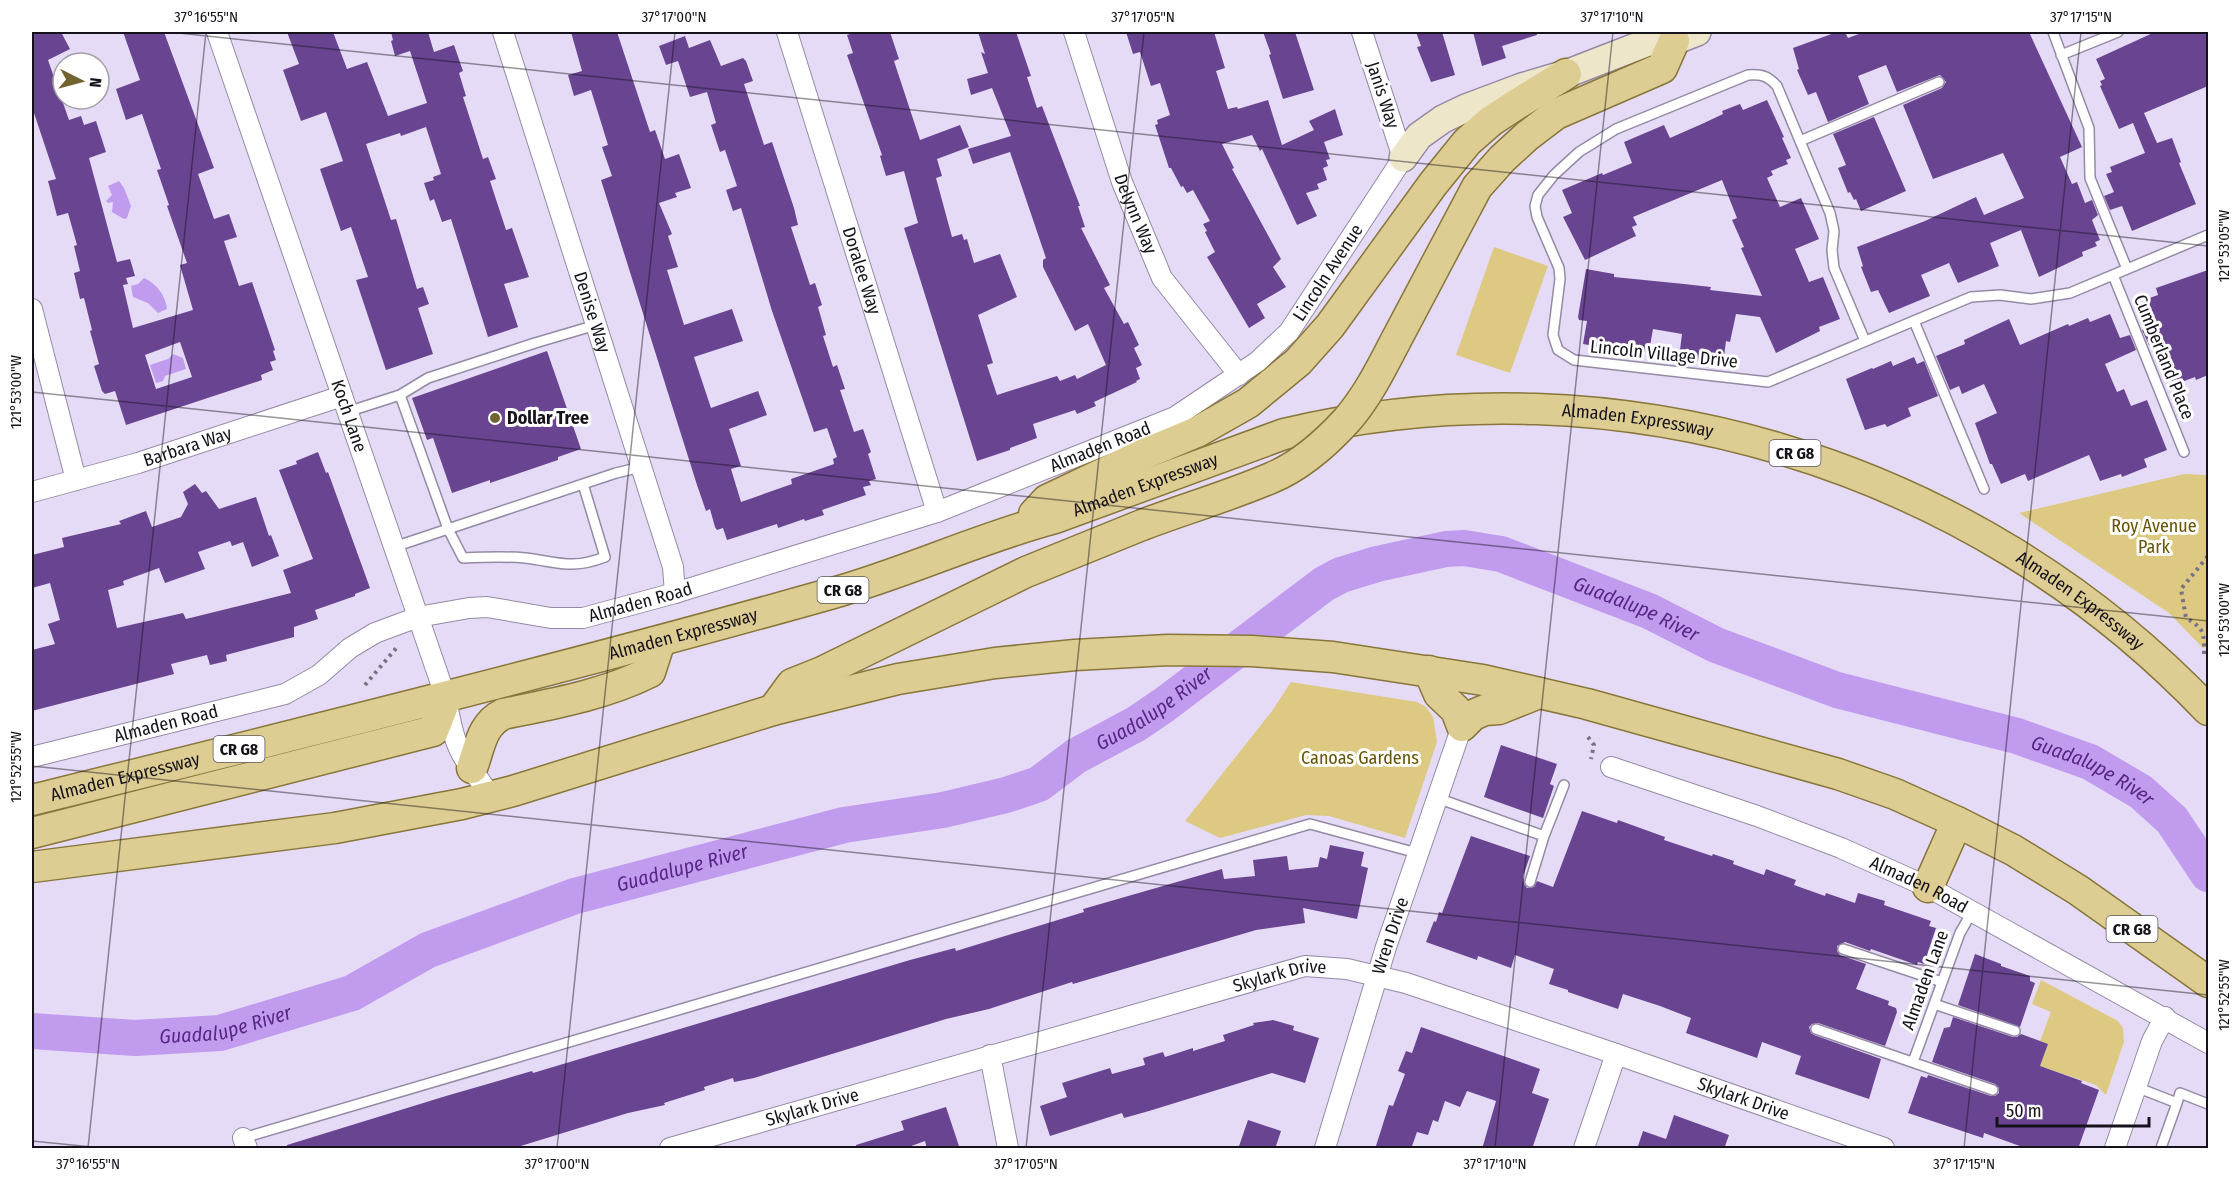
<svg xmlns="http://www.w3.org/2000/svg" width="2240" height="1180" font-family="'Fira Sans Condensed',sans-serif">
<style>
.green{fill:#ddc981}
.water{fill:#c09bee}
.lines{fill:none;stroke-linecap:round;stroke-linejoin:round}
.river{stroke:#c09bee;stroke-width:36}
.building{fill:#694591;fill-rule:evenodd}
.service-casing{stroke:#958aa4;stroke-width:12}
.minor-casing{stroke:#958aa4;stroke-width:22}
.secondary-casing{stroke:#958aa4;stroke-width:30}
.primary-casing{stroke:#88763a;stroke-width:33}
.path{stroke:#797284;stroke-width:4;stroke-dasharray:3 4.5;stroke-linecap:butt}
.service{stroke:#fff;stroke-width:9}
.minor{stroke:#fff;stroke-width:20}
.secondary{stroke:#eee6c9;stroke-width:27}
.primary{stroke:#ddcd92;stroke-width:30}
.primary-bridge-casing{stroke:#88763a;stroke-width:33;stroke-linecap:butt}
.primary-bridge{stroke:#ddcd92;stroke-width:30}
.ticks{fill:none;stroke:#16121b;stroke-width:1.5;stroke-opacity:0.45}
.poi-dot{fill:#716431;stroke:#fff;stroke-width:2}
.labels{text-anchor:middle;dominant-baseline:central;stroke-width:6;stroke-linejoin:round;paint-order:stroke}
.shield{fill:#fff;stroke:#5c595f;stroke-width:1.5}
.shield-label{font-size:16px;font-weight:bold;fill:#16121b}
.street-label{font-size:18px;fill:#16121b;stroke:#fff}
.poi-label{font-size:18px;font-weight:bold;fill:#16121b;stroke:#fff;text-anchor:start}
.park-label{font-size:18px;fill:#665403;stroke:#fff}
.water-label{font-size:20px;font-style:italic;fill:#582686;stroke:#fff}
.neatline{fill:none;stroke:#16121b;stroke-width:2}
.ticks-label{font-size:15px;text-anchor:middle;fill:#16121b}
</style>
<rect width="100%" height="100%" fill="#e6dbf7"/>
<path class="green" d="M1494,247L1548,266L1510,373L1456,355Z
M2184,474L2208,475V646L2203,648L2169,613L2019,513Z
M1291,682L1417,702L1426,707L1433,717L1437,742L1405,838L1329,816L1306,815L1220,838L1185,821L1272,711Z
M2041,980L2118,1021L2123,1028L2124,1042L2106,1095L2096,1085L2040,1066L2048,1044L2040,1041L2051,1012L2032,1004Z"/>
<path class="water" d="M119,181L124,188L131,206L127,218L124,219L112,212L113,202L108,203L106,201L112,195L108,186Z
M144,278C156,283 166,296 167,309L158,313L148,303L133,297L131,286L138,284Z
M173,354L183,358L186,369L165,376L163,381L156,383L150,365L168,359Z"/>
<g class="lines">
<path class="river" id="s1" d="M32,1031L135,1038L220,1033L352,993L428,950L575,896L844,825L943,810L1006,795L1039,784L1076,756L1136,724L1164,705L1324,584L1341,575L1377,564L1446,549L1464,548L1501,554L1649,611L1716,645L1837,690L2017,736L2090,762L2141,792L2172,820L2208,874"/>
</g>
<path class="building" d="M32,32H61L70,49L48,60L69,120L81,116L84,125L96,121L106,152L89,158L117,262L130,259L135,276L126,278L128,284L123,285L133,328L193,310L180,265L187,263L167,206L169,205L157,170L161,169L142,114L126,120L116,89L140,80L123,32H164L214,168L198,174L214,219L229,214L237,237L224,241L239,286L252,282L275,350L273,351L276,360L270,362L273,370L261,375L262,380L126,425L115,391L105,394L102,391L94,366L99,364L90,331L92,330L84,298L80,299L74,273L80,271L74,246L77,245L68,213L57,216L48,181L56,179L32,107ZM180,342L192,377L156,389L145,355Z
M287,32H333L347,69L367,62L388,116L427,103L410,51L395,56L391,41L393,40L391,32H428L434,52L454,45L463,71L459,73L466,96L463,97L483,159L488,157L496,179L490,181L506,230L512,228L529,277L504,284L518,327L488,337L451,219L442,222L434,199L430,201L424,183L434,180L433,177L441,174L426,127L401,136L400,133L366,144L391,220L396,219L417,289L423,287L429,304L418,308L433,354L386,370L356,280L368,277L351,227L341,231L320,169L343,161L326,112L301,121L283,70L299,64Z
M571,32H617L650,132L655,130L665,159L679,154L691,188L675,193L677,197L659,203L672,234L668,236L678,267L667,270L684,325L732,309L743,341L694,357L711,408L758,391L767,415L729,429L741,466L731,469L741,502L792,484L791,479L834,464L833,459L837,457L827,428L814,432L772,311L741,208L733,211L726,190L737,186L725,150L720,152L711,125L716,123L707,92L690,97L678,61L666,65L659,46L685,36L689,48L710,40L721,66L743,58L746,61L753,81L744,84L764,145L772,142L794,208L798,225L791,227L810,285L815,283L822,305L818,307L826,335L823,336L833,367L837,365L845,389L840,390L854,432L863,429L871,452L868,454L876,479L869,481L871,485L863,487L866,495L822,510L824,515L805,521L804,519L778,528L777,524L727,540L723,528L717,530L715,527L710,509L706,511L697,485L601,180L612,176L602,147L608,145L591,90L574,96L568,75L582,71Z
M856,32H890L899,59L894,61L920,140L960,125L969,147L937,159L942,176L936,178L952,237L962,234L964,240L967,239L974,263L1000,254L1017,297L978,315L993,363L987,365L997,395L1057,376L1060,381L1075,375L1077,379L1106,365L1088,324L1075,331L1043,267V260L1046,258L1010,152L973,164L968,149L1011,136L992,88L971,95L967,79L988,73L981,52L985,54L978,32H1016L1031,76L1027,77L1037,108L1042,106L1080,206H1078L1085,227L1081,228L1110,285L1104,288L1124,324L1128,322L1139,345L1134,348L1142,365L1136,368L1140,379L1136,381L1137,382L1094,402L1096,406L1077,414L1075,410L1033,424L1037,438L1010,448V450L977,461L904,228L918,223L904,171L886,176L880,156L882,155L847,55L853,53L847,35Z
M1126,32H1214L1225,68L1216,71L1228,109L1237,107L1238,109L1268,100L1282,145L1314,130L1309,121L1335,109L1343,135L1324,142L1330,159L1326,160L1328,166L1323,168L1327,180L1317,184L1319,189L1306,193L1317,216L1297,225L1262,149L1260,151L1252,135L1222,144L1234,168L1232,169L1281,259L1273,267L1286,287L1257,304L1265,318L1249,328L1207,257L1215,252L1205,232L1207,231L1203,224L1210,221L1193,190L1187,193L1183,186L1181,187L1171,168H1169L1155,125L1158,124L1157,120L1170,115L1160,83L1151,86L1140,52L1133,54Z
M1263,32H1295L1314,90L1283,99L1269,55L1271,54Z
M1416,32H1442L1455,75L1431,82L1417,47L1421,46Z
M1473,32H1536L1537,35L1502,46L1506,58L1482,66Z
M1837,32H1845L1848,38L1864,32H2029L2082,147L2060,157L2072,184L2077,182L2085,203L2092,200L2098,215L2092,220L2100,240L2095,242L2097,246L2082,252L2083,256L2039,277L2021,230L1990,243L1999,266L1958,283L1949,263L1921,275L1930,296L1889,313L1878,290L1871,292L1861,267L1863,266L1857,247L1925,221L1976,197L1984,215L2024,198L2003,153L1933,179L1903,105L1942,88L1946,82L1940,75L1897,92L1886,65L1858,76L1869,104L1828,122L1816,92L1808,95L1797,70L1799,69L1793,48Z
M2155,32H2205L2208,40V86L2144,113L2157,143L2172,138L2181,162L2179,163L2196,204L2132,231L2122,206L2110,210L2104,196L2114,192L2106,174L2112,172L2110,167L2145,153L2133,123L2119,129L2100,86L2102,85L2100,81L2105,79L2096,59Z
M1767,100L1784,137L1782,138L1791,158L1786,160L1788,164L1771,171L1773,175L1767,178L1780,207L1801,198L1819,239L1795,249L1809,282L1823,277L1840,319L1819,327L1820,331L1776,353L1760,317L1736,314L1730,342L1726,341L1723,364L1679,358L1682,334L1653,329L1650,346H1646L1645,352L1623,349L1622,351L1583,344L1587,321L1579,320L1578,317L1586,269L1614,274V277L1684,284L1711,287L1710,290L1762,296L1741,248L1744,247L1732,220L1737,218L1722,180L1633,217L1637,225L1632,227L1636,236L1585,260L1563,217L1572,213L1562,190L1602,173L1603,175L1632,163L1624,142L1664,125L1670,138L1704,123L1723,114L1722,111L1740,104L1743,110Z
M1874,117L1906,191L1861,211L1856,199L1854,200L1850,192L1848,193L1838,168L1846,165L1833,134Z
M2208,270V375L2196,380L2195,377L2179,383L2177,379L2172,381L2156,343L2149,345L2142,330L2150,327L2142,307L2146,305L2144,300L2158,295L2156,288Z
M2110,314L2120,338L2130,335L2136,350L2105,364L2117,392L2124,389L2131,406L2147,400L2167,450L2144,459L2147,467L2122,477L2121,474L2100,481L2089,455L2028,481L2025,474L2001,484L1992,464H1990L1975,423L1997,413L1984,384L1962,394L1959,386L1950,390L1936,356L1965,344L1964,340L2009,319L2020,345L2068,324L2069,326L2088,318L2090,322Z
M547,351L581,449L558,457V460L490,483V480L452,493L433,438L427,440L412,398Z
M1914,357L1917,364L1924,361L1938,396L1908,408L1911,416L1887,427L1885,424L1865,430L1846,379L1872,368L1873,369L1891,361L1893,366Z
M318,452L326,473L328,472L370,588L355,594V596L315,610L318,619L294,627V637L226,655L227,661L210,665L207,655L171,664L174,674L32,711V650L55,644L48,624L60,620L50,583L32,588V555L64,547L62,538L121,524L119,521L146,511L152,527L181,517L188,504L183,492L195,484L202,493L206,491L219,509L256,497L269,536L271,535L279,556L252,567L243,542L232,546L230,541L198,552L205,569L165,583L159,568L123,581L124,585L108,590L117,628L183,613L186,619L291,593L283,570L313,559L279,470L297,464L296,461Z
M1501,745L1557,764L1550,784L1554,786L1543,818L1484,797Z
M1582,811L1617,823L1618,820L1665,837L1664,840L1712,856L1713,854L1734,861L1733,864L1764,875L1766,869L1796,880L1794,885L1825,896L1826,893L1855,903L1858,893L1885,901L1884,905L1931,921L1929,926L1936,928L1924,964L1918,962L1917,965L1871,949L1870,951L1845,942L1837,946V951L1840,955L1866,964L1856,989L1889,1001L1888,1005L1896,1008L1897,1012L1885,1046L1818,1023L1812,1024L1809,1027L1811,1033L1814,1035L1881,1059L1869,1099L1795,1074L1801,1056L1762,1042L1757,1058L1686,1033L1691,1018L1660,1006L1623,994L1618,1009L1568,992V990L1549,984L1554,969L1515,955L1511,968L1478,956L1477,960L1426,942L1434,921L1436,922L1439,912L1442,913L1471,836L1530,856L1523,876L1524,884L1527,888L1534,887L1537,881L1553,887Z
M1330,845L1364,852L1361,866L1368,868L1357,919L1303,908L1305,923L1256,930L1073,984L1072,982L989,1009L946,1019L754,1078L734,1082L733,1078L704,1087L705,1090L664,1103L665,1105L628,1113L511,1149H287V1145L446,1096L532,1071L533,1073L910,960L955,948L956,951L1084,912L1083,909L1222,869L1224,879L1255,876L1253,860L1287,856L1289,870L1318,867L1320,857L1327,859Z
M1975,954L2001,964V966L2030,976V981L2035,983L2020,1027L1958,1005Z
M1953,1017L2013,1037H2017L2021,1034L2048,1044L2040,1066L2082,1081L2081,1083L2099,1090L2078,1149H2028L1984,1133L1983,1138L1908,1113L1921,1076L1927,1078L1928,1075L1991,1096H1995L1999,1093V1088L1995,1084L1932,1062L1944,1028L1950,1027Z
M1273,1020L1294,1026L1293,1030L1319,1038L1305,1083L1272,1073L1149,1111L1124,1118L1122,1113L1050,1136L1040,1106L1067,1097L1062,1083L1110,1068L1112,1074L1145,1065L1143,1058L1163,1052L1165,1057L1193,1048V1051L1225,1041L1223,1035L1254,1025L1253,1023Z
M1421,1027L1540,1069L1532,1093L1549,1099L1532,1149H1482L1496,1101L1467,1091L1460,1107L1445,1101L1438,1122L1433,1120L1428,1135L1417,1132L1411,1149H1375L1389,1105L1393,1106L1405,1074L1398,1071L1406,1051L1412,1053Z
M946,1107L960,1149H927L925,1141L903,1149H857L856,1145L904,1130L901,1121Z
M1674,1115L1729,1135L1724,1149H1637L1643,1131L1666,1139Z
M1248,1120L1281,1131L1275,1149H1238Z"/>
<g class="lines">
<defs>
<path id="service" d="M2053,32L2089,128L2090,178L2127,269
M2061,55L2118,32
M1800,141L1939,82
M2113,275L2184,452
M1914,321L1984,489
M1865,341L1834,268L1832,250L1834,231L1830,213L1777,86C1768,76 1762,74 1748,75L1616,129L1579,152L1554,175L1538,195L1535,206L1537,217L1559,268L1560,279L1553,335L1558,350L1574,360L1768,382L1971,297L2000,295L2031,299L2070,293L2208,235
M400,395L428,378L535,343L596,325
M347,412L400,395L448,529L463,558C484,557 505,556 525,558C559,562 571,570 605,557L583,484
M394,547L616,473L641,467
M1437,798L1544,836L1564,785
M1530,882L1544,836
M1843,949L1942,982
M1934,1004L2015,1031
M1816,1029L1993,1090
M1913,1062L1960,933L1972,912
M2136,1087L2177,1103L2161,1148
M2177,1103L2180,1093L2208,1104
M243,1138L1310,824L1417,853"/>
<g id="minor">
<path id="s2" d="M217,32L446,698C450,719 453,742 466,761C474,773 483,784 490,796"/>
<path id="s3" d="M503,32L673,567L675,593"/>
<path id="s4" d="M787,32L937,512"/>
<path id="s5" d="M1074,32L1122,182L1162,278L1239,375"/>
<path d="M32,309L76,480"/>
<path id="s6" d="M32,492L138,463L342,396"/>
<path id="s7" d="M32,757L285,694L319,675L350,648L375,633L418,617L469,608L487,607L551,618H583L675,593L937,512L1175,417L1257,362L1289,332L1403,158L1362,32"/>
<path id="s8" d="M1611,767L1757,816L1841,848L1928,887L2208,1043"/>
<path d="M990,1055L1008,1148"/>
<path d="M243,1138L247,1148"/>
<path id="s9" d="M670,1148L1305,966L1347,969L1406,983L1616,1054L1884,1148"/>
<path id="s10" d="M1325,1148L1386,947L1462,726"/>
<path d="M1584,1148L1616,1054"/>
<path d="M2115,1148L2152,1041L2165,1017"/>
</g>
<path id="secondary" d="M1403,158L1419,136L1443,119L1466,108L1522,87L1566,74L1651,41H1674L1697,32"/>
<g id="primary">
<path d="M1395,342L1477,187L1502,159L1527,136L1556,114L1662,68L1674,41"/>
<path d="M1034,514L1047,500L1144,454L1197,432L1248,403L1298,362L1330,326L1433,184L1467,142L1491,121L1517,104L1566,74"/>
<path d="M1429,671L1439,694L1456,710L1462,726L1473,715L1485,710L1499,709L1539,693"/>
<path d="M773,710L792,684L822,672L1026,572L1142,525"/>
<path d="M472,768C480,747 481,725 503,714C552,704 604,695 650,672L660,641"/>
<path id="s11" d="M32,800C299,734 567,668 833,593C908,572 979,538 1055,518L1284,434C1618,355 1973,463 2208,710"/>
<path d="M32,833L433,731L446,698"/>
<path d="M32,867L335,828L462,804L513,791L773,710L898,679L995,663L1075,655L1168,650L1252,651L1333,657L1483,680L1587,704L1838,774L1895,794L1957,822L2013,850L2078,890L2208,982"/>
<path d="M1928,887L1957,822"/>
</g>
</defs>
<use href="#service" class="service-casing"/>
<use href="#minor" class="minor-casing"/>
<use href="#secondary" class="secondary-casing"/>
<use href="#primary" class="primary-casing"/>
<path class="path" d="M2204,654C2204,633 2205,629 2186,618L2181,589L2208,556
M365,685L398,646
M1588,737L1594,745L1591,759"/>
<use href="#service" class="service"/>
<use href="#minor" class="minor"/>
<use href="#secondary" class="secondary"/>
<use href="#primary" class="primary"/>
<defs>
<path id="primary-bridge" d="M1142,525C1184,509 1229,496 1271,478C1300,466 1326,443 1347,420C1367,397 1381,369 1395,342"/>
</defs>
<use href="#primary-bridge" class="primary-bridge-casing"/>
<use href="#primary-bridge" class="primary-bridge"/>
</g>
<path class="ticks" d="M169,32L2208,246M32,392L2208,621M32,766L2208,995M32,1141L102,1148M88,1148L206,32M557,1148L675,32M1026,1148L1144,32M1495,1148L1613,32M1964,1148L2081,32"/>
<circle class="poi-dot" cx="495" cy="418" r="6"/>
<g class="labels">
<g class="shield">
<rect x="1769.5" y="440" width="51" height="26" rx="4.5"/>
<rect x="817.5" y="577" width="51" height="26" rx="4.5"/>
<rect x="213.5" y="736" width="51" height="26" rx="4.5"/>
<rect x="2106.5" y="916" width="51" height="26" rx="4.5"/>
</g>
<g class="shield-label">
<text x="1795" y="453">CR G8</text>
<text x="843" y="590">CR G8</text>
<text x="239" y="749">CR G8</text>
<text x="2132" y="929">CR G8</text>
</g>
<g class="street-label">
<text transform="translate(1383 95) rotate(72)">Janis Way</text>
<text stroke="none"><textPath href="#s5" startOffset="192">Delynn Way</textPath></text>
<text stroke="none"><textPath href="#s4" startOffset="250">Doralee Way</textPath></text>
<text stroke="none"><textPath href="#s7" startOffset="1422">Lincoln Avenue</textPath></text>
<text stroke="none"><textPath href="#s3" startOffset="294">Denise Way</textPath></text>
<text transform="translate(1664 354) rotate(6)">Lincoln Village Drive</text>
<text transform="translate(2164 357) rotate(68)">Cumberland Place</text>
<text stroke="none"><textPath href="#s2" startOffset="406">Koch Lane</textPath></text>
<text stroke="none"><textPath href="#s11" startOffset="1662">Almaden Expressway</textPath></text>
<text stroke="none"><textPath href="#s7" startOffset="1128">Almaden Road</textPath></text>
<text stroke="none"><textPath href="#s6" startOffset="162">Barbara Way</textPath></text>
<text stroke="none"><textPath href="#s11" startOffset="1158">Almaden Expressway</textPath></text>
<text stroke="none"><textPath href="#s7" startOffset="642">Almaden Road</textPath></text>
<text stroke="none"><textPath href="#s11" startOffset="2146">Almaden Expressway</textPath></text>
<text stroke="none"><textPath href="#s11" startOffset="672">Almaden Expressway</textPath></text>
<text stroke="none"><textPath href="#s7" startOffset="138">Almaden Road</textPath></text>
<text stroke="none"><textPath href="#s11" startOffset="96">Almaden Expressway</textPath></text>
<text stroke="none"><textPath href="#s8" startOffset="330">Almaden Road</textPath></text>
<text stroke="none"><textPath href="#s10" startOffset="222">Wren Drive</textPath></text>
<text stroke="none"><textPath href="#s9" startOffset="634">Skylark Drive</textPath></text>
<text transform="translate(1925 980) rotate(-70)">Almaden Lane</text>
<text stroke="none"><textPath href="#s9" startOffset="1120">Skylark Drive</textPath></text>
<text stroke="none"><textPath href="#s9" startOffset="148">Skylark Drive</textPath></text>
</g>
<g class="poi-label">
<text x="507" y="418">Dollar Tree</text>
</g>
<g class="park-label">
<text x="2154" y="526">Roy Avenue<tspan x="2154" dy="21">Park</tspan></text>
<text x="1360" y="758">Canoas Gardens</text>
</g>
<g class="water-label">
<text stroke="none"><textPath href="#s1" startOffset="1726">Guadalupe River</textPath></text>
<text stroke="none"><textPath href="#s1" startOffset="1186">Guadalupe River</textPath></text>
<text stroke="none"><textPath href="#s1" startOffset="2212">Guadalupe River</textPath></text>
<text stroke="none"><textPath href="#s1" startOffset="681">Guadalupe River</textPath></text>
<text stroke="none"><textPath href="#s1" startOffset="195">Guadalupe River</textPath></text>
</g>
</g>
<rect width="2240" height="1180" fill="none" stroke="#ffffff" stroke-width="66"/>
<g transform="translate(81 81) rotate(96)"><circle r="28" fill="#ffffff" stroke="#a2a0a4" stroke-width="1.5"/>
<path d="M0-4.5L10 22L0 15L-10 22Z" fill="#716431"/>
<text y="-9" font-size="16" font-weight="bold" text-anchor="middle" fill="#16121b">N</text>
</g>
<path d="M1997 1117v9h152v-9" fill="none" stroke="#16121b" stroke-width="3"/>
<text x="2006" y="1117" font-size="18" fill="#16121b" stroke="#ffffff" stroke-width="4.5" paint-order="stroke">50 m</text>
<rect x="33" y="33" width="2174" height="1114" class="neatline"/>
<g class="ticks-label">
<text x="206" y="22">37°16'55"N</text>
<text x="674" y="22">37°17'00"N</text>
<text x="1143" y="22">37°17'05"N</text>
<text x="1612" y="22">37°17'10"N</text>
<text x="2081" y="22">37°17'15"N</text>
<text transform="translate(2224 246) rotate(-90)" y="5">121°53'05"W</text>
<text transform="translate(16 392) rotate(-90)" y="5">121°53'00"W</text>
<text transform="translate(2224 620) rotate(-90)" y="5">121°53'00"W</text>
<text transform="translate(16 767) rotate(-90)" y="5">121°52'55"W</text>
<text transform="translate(2224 995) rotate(-90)" y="5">121°52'55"W</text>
<text x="88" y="1169">37°16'55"N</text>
<text x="557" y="1169">37°17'00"N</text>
<text x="1026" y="1169">37°17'05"N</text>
<text x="1495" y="1169">37°17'10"N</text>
<text x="1964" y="1169">37°17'15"N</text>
</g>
</svg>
